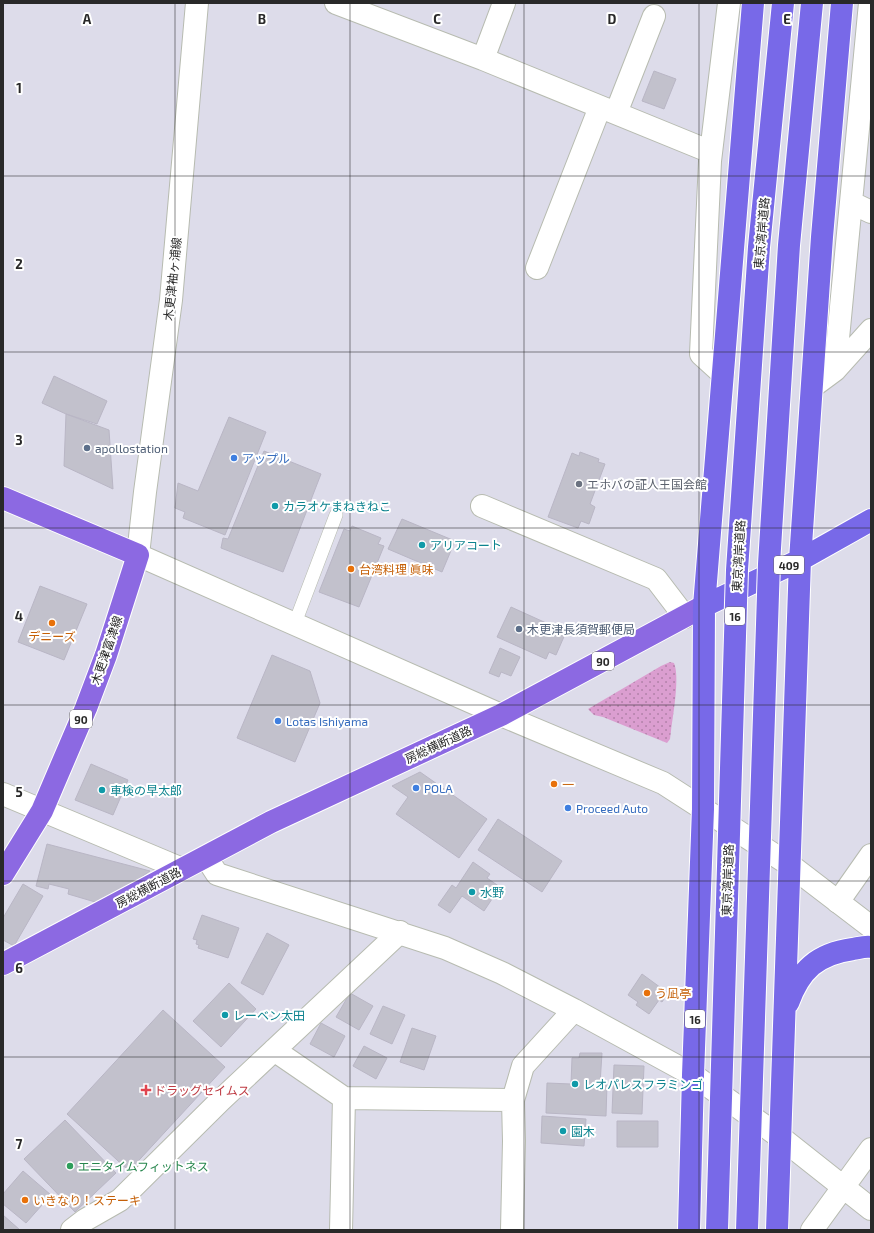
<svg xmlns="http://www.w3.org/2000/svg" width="874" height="1233" font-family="'Exo 2','Noto Sans JP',sans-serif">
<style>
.park{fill:url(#park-dots)}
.building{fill:#c2c1cc;stroke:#b9b6c5}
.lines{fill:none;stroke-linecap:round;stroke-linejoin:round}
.service-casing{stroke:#b7bbb0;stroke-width:14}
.minor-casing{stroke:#b7bbb0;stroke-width:24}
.tertiary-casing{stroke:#b7bbb0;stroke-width:24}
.secondary-casing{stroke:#b7bbb0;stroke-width:24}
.primary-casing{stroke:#fff;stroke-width:24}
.trunk-casing{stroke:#fff;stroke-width:24}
.service{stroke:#fff;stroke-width:13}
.minor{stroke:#fff;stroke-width:22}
.tertiary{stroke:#fff;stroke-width:22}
.secondary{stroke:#fff;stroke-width:22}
.primary{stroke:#8c69e2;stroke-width:22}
.trunk{stroke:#7869e8;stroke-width:22}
.trunk-bridge-casing{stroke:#fff;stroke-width:24;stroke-linecap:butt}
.trunk-bridge{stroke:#7869e8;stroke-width:22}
.grid{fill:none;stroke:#292929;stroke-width:1;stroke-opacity:0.55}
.service-dot{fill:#5c6f8a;stroke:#fff;stroke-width:1.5}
.shop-dot{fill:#3f7fe0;stroke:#fff;stroke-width:1.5}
.worship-dot{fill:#6b7280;stroke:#fff;stroke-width:1.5}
.culture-dot{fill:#0f9aa8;stroke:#fff;stroke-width:1.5}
.food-dot{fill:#e8710a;stroke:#fff;stroke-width:1.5}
.health-dot{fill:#e0444e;stroke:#fff;stroke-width:1.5}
.leisure-dot{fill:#2e9e5b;stroke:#fff;stroke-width:1.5}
.labels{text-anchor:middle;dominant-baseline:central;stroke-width:4;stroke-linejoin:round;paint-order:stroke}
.shield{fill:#fff;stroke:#696969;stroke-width:1}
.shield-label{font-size:11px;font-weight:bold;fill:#292929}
.street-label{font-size:12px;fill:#292929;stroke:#fff}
.service-label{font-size:12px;fill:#4e5e75;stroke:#fff;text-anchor:start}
.shop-label{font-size:12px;fill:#366cbe;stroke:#fff;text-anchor:start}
.worship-label{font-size:12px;fill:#5b616d;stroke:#fff;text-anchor:start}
.culture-label{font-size:12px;fill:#0d838f;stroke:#fff;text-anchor:start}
.food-label{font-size:12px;fill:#c56008;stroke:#fff;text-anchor:start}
.health-label{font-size:12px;fill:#be3a42;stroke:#fff;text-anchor:start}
.leisure-label{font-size:12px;fill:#27864d;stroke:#fff;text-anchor:start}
.grid-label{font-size:13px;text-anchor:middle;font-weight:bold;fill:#292929;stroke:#fff;stroke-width:4;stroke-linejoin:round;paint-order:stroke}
</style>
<defs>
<pattern id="park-dots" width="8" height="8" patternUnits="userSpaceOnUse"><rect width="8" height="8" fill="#db9ed0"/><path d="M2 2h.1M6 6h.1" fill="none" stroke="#b281a9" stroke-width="1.8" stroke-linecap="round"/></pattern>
</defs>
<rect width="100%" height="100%" fill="#dddcea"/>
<path class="park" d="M670,662L674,663C680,677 673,715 671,731L670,739L667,743L603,717L594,715L588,709L661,666Z"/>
<path class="building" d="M654,71L676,79L664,109L642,101Z
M54,376L107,401L97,424L66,414L42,403Z
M66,414L109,430L113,489L64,466Z
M229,417L266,432L225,535L183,518L185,512L175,508L178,483L198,491Z
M264,451L321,474L283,572L221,548L223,538L228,539Z
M580,452L599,459L598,462L605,464L590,504L595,507L589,524L581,521L578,528L548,517L572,453L579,456Z
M402,519L455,541L442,572L388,549Z
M352,526L381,538L378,544L384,546L359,607L319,592L344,529L350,531Z
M40,586L87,604L64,660L18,642Z
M511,607L566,632L556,655L549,652L546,659L497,637Z
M500,648L520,657L511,676L501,672L499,677L489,673Z
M272,655L310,671L320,703L295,762L237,738Z
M91,764L128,780L113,815L75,800Z
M420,772L487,819L459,858L396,814L408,797L392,786Z
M498,819L562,861L542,892L478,850Z
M47,844L150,871L102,904L68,894L69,889L49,884L48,889L36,886Z
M473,862L490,874L487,878L500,887L484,911L462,896L450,913L438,905L452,885L456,888Z
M23,884L43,896L14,946L3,940V918Z
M202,915L239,928L228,958L198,948L199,945L196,944L197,940L193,939Z
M267,933L289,945L263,995L241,983Z
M642,974L668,993L662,1002L659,1000L649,1014L636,1005L638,1002L628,995Z
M229,983L256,1009L221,1047L193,1021Z
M350,993L373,1006L359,1030L336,1017Z
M383,1006L405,1015L392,1044L370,1034Z
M163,1010L225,1067L129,1171L67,1114Z
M321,1023L345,1036L334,1057L310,1044Z
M412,1028L436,1036L424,1070L400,1062Z
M364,1046L387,1058L376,1079L353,1066Z
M580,1053H602L600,1084H607L606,1116L546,1113L547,1083L571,1084L572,1058H579Z
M614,1065L644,1066L642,1114L612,1113Z
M542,1116L586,1119L584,1146L541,1143Z
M65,1120L116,1173L75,1212L24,1159Z
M617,1121H658V1147H617Z
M23,1171L51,1195L26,1223L3,1204V1194Z
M3,1215L20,1230H3Z"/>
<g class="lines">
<defs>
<path id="service" d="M295,623L336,515"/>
<path id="minor" d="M336,3L483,59L711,152
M483,59L504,3
M616,113L654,16
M852,203L871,212
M537,268L600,107
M835,370L871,330
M723,374L701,354L710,161L729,3
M812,387L835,370L870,3
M482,506L656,579L685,617
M3,794L182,869
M206,857L217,874L445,948L502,973L574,1010L693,1075L780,1137L871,1209
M838,902L871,855
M274,1050L344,1098L513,1100
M72,1230L85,1220L120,1200L221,1100L400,932
M341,1230L344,1098
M512,1230L514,1141L513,1100L523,1066L574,1010
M812,1230L871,1149"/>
<path id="tertiary" d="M138,555L501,715L663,783L790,865L871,927"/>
<path id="secondary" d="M138,555L145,492L171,300L197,3"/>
<path id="primary" d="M3,498L138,555L106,655L86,708L42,811L3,874
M3,964L271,822L501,715L704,606"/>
<path id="trunk" d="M704,606L800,560L871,520
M788,1003C800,970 817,954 853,949C859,948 865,946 871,947
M689,1230L693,1075L703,809L704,606L753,3
M777,1230L800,560L822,237L842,3"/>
</defs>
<use href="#service" class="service-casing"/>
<use href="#minor" class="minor-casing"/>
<use href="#tertiary" class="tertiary-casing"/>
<use href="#secondary" class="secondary-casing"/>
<use href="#primary" class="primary-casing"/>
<use href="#trunk" class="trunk-casing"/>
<use href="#service" class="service"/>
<use href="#minor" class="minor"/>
<use href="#tertiary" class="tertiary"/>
<use href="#secondary" class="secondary"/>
<use href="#primary" class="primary"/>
<use href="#trunk" class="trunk"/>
<defs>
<path id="trunk-bridge" d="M717,1230L737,570L759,247L783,3
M747,1230L769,564L789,245L812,3"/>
</defs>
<use href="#trunk-bridge" class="trunk-bridge-casing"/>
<use href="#trunk-bridge" class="trunk-bridge"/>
</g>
<path class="grid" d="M175,3V1230M350,3V1230M524,3V1230M699,3V1230M3,176H871M3,352H871M3,528H871M3,705H871M3,881H871M3,1057H871"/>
<g class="service-dot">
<circle cx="87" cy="448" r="4"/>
<circle cx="519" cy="629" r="4"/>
</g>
<g class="shop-dot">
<circle cx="234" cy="458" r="4"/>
<circle cx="278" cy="721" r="4"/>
<circle cx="416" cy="788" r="4"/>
<circle cx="568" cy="808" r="4"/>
</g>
<circle class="worship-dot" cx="579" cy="484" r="4"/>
<g class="culture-dot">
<circle cx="275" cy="506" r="4"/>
<circle cx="422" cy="545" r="4"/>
<circle cx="102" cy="790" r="4"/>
<circle cx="472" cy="892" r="4"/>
<circle cx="225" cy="1015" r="4"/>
<circle cx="575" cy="1084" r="4"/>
<circle cx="563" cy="1131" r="4"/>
</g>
<g class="food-dot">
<circle cx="351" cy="569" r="4"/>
<circle cx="52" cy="623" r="4"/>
<circle cx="554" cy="784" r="4"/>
<circle cx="647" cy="993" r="4"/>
<circle cx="25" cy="1200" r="4"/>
</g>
<path class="health-dot" d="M144 1084h4v4h4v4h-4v4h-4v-4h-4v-4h4z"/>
<circle class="leisure-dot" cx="70" cy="1166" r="4"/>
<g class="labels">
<g class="shield">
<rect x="774" y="556" width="30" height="18" rx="3"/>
<rect x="725" y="607" width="20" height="18" rx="3"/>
<rect x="592" y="652" width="22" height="18" rx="3"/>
<rect x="70" y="710" width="22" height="18" rx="3"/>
<rect x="685" y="1010" width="20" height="18" rx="3"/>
</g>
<g class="shield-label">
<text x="789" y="565">409</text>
<text x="735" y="616">16</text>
<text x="603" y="661">90</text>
<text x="81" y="719">90</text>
<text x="695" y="1019">16</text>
</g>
<g class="street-label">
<text transform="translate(761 233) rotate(-85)">東京湾岸道路</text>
<text transform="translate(172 279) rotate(-84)">木更津袖ヶ浦線</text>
<text transform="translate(738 556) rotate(-87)">東京湾岸道路</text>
<text transform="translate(106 650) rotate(-71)">木更津富津線</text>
<text transform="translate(438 744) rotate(-25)">房総横断道路</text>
<text transform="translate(727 880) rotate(-88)">東京湾岸道路</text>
<text transform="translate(148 887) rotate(-28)">房総横断道路</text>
</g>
<g class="service-label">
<text x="95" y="448">apollostation</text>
<text x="527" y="629">木更津長須賀郵便局</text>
</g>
<g class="shop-label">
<text x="242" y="458">アップル</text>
<text x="286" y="721">Lotas Ishiyama</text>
<text x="424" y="788">POLA</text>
<text x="576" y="808">Proceed Auto</text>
</g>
<g class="worship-label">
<text x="587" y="484">エホバの証人王国会館</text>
</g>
<g class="culture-label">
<text x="283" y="506">カラオケまねきねこ</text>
<text x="430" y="545">アリアコート</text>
<text x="110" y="790">車検の早太郎</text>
<text x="480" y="892">水野</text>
<text x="233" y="1015">レーベン太田</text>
<text x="583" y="1084">レオパレスフラミンゴ</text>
<text x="571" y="1131">園木</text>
</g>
<g class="food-label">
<text x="359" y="569">台湾料理 眞味</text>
<text x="52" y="636" text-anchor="middle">デニーズ</text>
<text x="562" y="784">一</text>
<text x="655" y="993">う凪亭</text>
<text x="33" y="1200">いきなり！ステーキ</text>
</g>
<g class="health-label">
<text x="154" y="1090">ドラッグセイムス</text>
</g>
<g class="leisure-label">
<text x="78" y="1166">エニタイムフィットネス</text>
</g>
</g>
<g class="grid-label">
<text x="87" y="24">A</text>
<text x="262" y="24">B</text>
<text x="437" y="24">C</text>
<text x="612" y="24">D</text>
<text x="787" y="24">E</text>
<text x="19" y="93">1</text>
<text x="19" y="269">2</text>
<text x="19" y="445">3</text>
<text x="19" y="621">4</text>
<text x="19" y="797">5</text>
<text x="19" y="973">6</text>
<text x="19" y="1149">7</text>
</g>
<rect width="874" height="1233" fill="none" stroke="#292929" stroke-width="8"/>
</svg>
